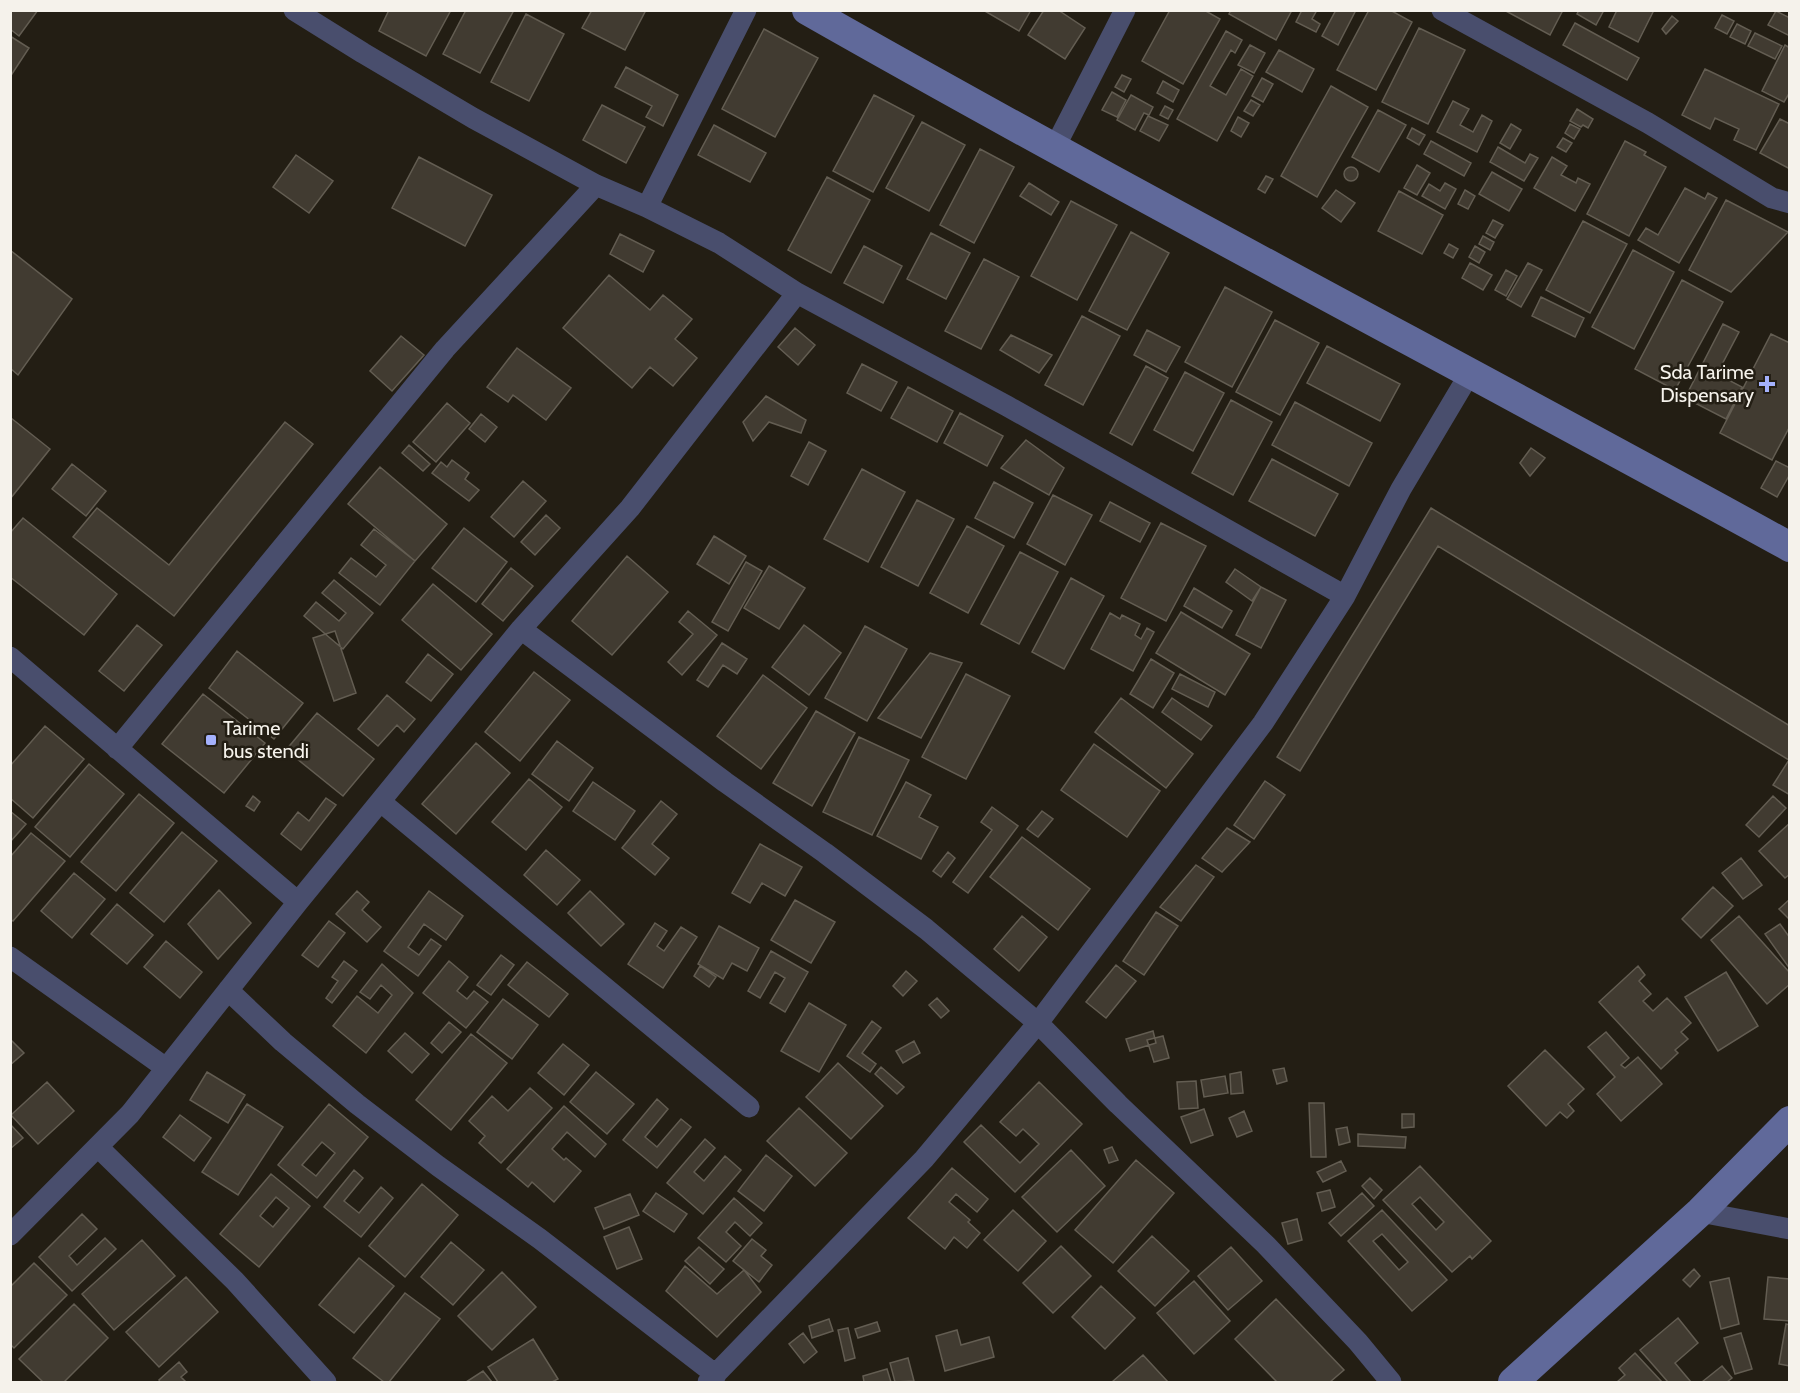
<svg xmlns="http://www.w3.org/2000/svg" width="1800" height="1393" font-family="Cabin,sans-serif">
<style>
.building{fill:#413b31;stroke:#635d52;stroke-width:1.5;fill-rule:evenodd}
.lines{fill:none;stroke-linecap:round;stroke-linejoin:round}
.street{stroke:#494e6d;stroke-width:21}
.secondary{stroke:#60699a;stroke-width:30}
.poi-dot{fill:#a4b1fc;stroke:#231e14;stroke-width:2}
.labels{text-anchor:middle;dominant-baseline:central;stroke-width:5;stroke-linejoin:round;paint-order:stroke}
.poi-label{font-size:20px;fill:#f5f2eb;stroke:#231e14;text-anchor:end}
</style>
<rect width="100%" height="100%" fill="#231e14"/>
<path class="building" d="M10,10H38L19,36L10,29Z
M389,10H451L426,56L379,31Z
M466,10H514L480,73L443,54Z
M592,10H646L625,50L582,28Z
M983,10H1031L1019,31Z
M1044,10H1058L1085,28L1065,59L1028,35Z
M1170,10H1204L1220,19L1183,84L1142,61Z
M1231,10H1292L1276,40L1229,14Z
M1302,10H1317L1312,19L1320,24L1316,32L1296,22Z
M1336,10H1356L1338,45L1322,36Z
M1369,10H1390L1412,22L1376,90L1337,70Z
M1504,10H1563L1550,35Z
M1579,10H1604L1596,25L1577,14Z
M1617,10H1654L1638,42L1609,27Z
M1776,11L1790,18V36L1768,25Z
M526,14L564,34L529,101L491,82Z
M1722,15L1734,21L1727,34L1715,28Z
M1672,16L1678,21L1666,34L1662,29Z
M1575,23L1639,58L1627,80L1563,45Z
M1737,24L1751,31L1745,44L1730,37Z
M1419,28L1465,50L1428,124L1382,102Z
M764,29L818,58L775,137L722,109Z
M1226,31L1242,40L1235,53L1231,50L1210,86L1226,95L1241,69L1253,76L1217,141L1177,119Z
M1755,33L1782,46L1775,59L1748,46Z
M10,36L29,48L10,77Z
M1250,45L1265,53L1254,73L1238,65Z
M1785,45L1790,48V92L1784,102L1762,91Z
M1279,50L1314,69L1302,92L1266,72Z
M626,67L678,95L663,126L646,117L652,106L615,87Z
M1705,69L1779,104L1756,150L1734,140L1739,129L1715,118L1710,129L1682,115Z
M1122,75L1131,79L1124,92L1115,87Z
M1262,78L1273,84L1263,102L1252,96Z
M1163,81L1179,90L1173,102L1157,93Z
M1331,86L1368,107L1317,197L1281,176Z
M1112,92L1126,100L1117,117L1102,110Z
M874,95L914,116L873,192L833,171Z
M1131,95L1153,107L1149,115L1144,113L1135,130L1117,120Z
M1251,100L1260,105L1253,116L1244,111Z
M1453,101L1469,109L1460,125L1473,132L1482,115L1492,121L1477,152L1437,132Z
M602,105L645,127L626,163L583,140Z
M1165,106L1173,110L1168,119L1160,115Z
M1577,109L1593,119L1588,128L1583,125L1581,127L1570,121Z
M1378,110L1406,125L1379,172L1352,157Z
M1148,116L1168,125L1159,141L1140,131Z
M1238,117L1249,123L1241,137L1231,131Z
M1780,119L1790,124V169L1760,153Z
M922,122L965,145L929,211L886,188Z
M1511,124L1521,130L1510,149L1500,143Z
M1570,124L1580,129L1574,139L1565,133Z
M714,125L766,153L750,182L698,155Z
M1412,128L1425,135L1419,145L1407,138Z
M1563,138L1572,143L1566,152L1557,147Z
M1431,141L1471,163L1464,176L1424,154Z
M1625,141L1646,152L1644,155L1666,167L1629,236L1587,214Z
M1498,147L1525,163L1530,154L1538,158L1524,181L1490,162Z
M980,149L1014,167L974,243L940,225Z
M296,155L333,181L309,213L273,187Z
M419,157L492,195L465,246L392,208Z
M1552,157L1567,166L1561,175L1576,183L1578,178L1590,184L1575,211L1534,188Z
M1417,165L1430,173L1417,195L1404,188Z
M1344 174a7 7 0 1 1 14 0a7 7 0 1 1-14 0Z
M1492,172L1522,189L1509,211L1479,194Z
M1266,176L1273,179L1265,193L1258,189Z
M827,177L870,200L831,273L788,250Z
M1029,183L1059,202L1051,215L1020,196Z
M1445,183L1456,189L1445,209L1422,196L1429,184L1440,191Z
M1685,188L1705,199L1708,193L1717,198L1679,263L1638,240L1646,228L1658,235Z
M1336,190L1355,203L1341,222L1322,208Z
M1465,190L1475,196L1468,209L1458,204Z
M1399,191L1443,215L1422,254L1378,231Z
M1726,200L1788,232L1731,292L1689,270Z
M1071,201L1117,225L1077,300L1031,276Z
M1493,220L1503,225L1495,238L1486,233Z
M1583,221L1627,244L1590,313L1546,290Z
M1131,232L1169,253L1127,330L1089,311Z
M931,233L970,253L946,299L907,279Z
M620,234L654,251L643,272L610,254Z
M1483,236L1494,242L1490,250L1479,244Z
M1449,244L1458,249L1453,258L1444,253Z
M864,246L902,266L883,303L844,283Z
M1475,246L1485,252L1479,263L1469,257Z
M10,250L72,299L18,375L10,368Z
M1633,250L1674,272L1634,349L1592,327Z
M984,259L1019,277L981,349L945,331Z
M1470,263L1492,275L1483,290L1462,278Z
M1528,263L1542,270L1521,307L1507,299Z
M1506,270L1517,276L1506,296L1495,290Z
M609,275L650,310L663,295L692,319L675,339L697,358L673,386L650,367L632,388L563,328Z
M1682,280L1723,302L1675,390L1635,369Z
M1225,287L1272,312L1232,387L1185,362Z
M1541,297L1584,318L1575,337L1532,316Z
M1082,316L1120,336L1083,405L1045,385Z
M1275,320L1319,343L1280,415L1236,392Z
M1723,324L1739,332L1717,374L1742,387L1726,419L1685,398Z
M795,328L815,345L798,365L778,347Z
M1147,330L1180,347L1166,372L1134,355Z
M1771,334L1790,343V426L1772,460L1720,433Z
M1011,335L1052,355L1039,373L1000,350Z
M401,336L424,355L392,391L370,371Z
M1327,346L1400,384L1380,421L1307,383Z
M517,348L571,388L546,420L513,395L508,402L487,387Z
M862,364L897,382L881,411L847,393Z
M1146,366L1168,378L1132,445L1110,433Z
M1185,372L1224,393L1193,451L1154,430Z
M908,387L953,411L937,442L891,418Z
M766,396L806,420L801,433L769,422L753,441L743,422Z
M1231,400L1272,422L1233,495L1192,473Z
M1295,402L1372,443L1349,486L1272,445Z
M447,403L470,423L436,462L413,442Z
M960,413L1003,436L987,466L944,443Z
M481,414L497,427L485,442L469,429Z
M11,418L50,449L10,499V419Z
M285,422L313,444L174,616L73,537L97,508L169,565Z
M1026,440L1064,468L1049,495L1001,468Z
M809,442L826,451L808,485L791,476Z
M409,445L430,464L423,471L402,453Z
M1531,448L1545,458L1530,476L1520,463Z
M1272,459L1338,494L1315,536L1249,501Z
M452,460L469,473L465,479L479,490L469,501L432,473L441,462L447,467Z
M1776,461L1790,468V474L1777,497L1761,488Z
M72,464L106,491L86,516L52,489Z
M380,467L447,524L415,561L348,504Z
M862,469L905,492L868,562L824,539Z
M523,481L546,501L514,537L491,517Z
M994,482L1033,503L1014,538L975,518Z
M1053,495L1092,515L1065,565L1027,544Z
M917,500L954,519L918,586L881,567Z
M1110,502L1150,523L1140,542L1100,521Z
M1431,508L1790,726V795L1773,785L1789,760L1438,546L1300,771L1277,757Z
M546,515L560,528L535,555L521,542Z
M23,518L117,594L84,635L10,577V533Z
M1161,523L1206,546L1166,621L1121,598Z
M967,526L1004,546L968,613L930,593Z
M464,528L507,562L476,602L432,568Z
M374,529L415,561L380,605L339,573L351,558L376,577L386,565L361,545Z
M714,536L746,556L729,584L697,564Z
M1020,552L1058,572L1019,644L981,624Z
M627,556L668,592L612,655L572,621Z
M746,562L762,571L728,631L712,622Z
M769,566L805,588L779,629L744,608Z
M511,568L533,586L503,621L482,604Z
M1235,569L1261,587L1252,601L1226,582Z
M1071,578L1104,596L1064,669L1032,652Z
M334,580L373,613L343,649L304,616L316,602L339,621L346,613L322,593Z
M433,584L492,634L461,670L402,620Z
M1261,587L1286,600L1261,648L1236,635Z
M1194,588L1232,611L1222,628L1184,606Z
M688,611L717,635L682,675L668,662L693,634L679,622Z
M1181,612L1250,654L1225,695L1156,653Z
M1110,613L1120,619L1122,615L1140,624L1135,635L1141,639L1147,628L1154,632L1133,671L1091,649Z
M137,625L162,645L124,691L99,671Z
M804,625L841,653L809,695L772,667Z
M865,626L907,649L867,721L825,698Z
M335,631L356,693L334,701L313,638Z
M722,643L747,659L737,674L723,665L708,687L697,680Z
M237,651L303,703L274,739L209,688Z
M930,653L962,663L921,738L878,718Z
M428,654L453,674L431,701L406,682Z
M1151,659L1174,673L1153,708L1130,694Z
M534,672L570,700L520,761L485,732Z
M966,674L1010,696L966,779L922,757Z
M1180,674L1215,692L1208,707L1172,689Z
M763,675L807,708L761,769L717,736Z
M203,694L265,743L224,793L162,744Z
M387,695L415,719L404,732L397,725L378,746L358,729Z
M1121,698L1193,754L1166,788L1095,732Z
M1172,698L1212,726L1201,740L1162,712Z
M816,711L855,733L812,806L773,783Z
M317,713L374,759L343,796L286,750Z
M45,726L84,759L33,818L10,798V766Z
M859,737L909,760L872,835L823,812Z
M557,741L593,768L569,801L532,774Z
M476,743L510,773L456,834L422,804Z
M1094,744L1160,791L1127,837L1061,790Z
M89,764L124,794L70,857L35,827Z
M529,779L562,807L526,850L492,822Z
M1265,781L1285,795L1254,839L1234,825Z
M593,782L635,811L615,840L573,811Z
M906,782L931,795L919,817L938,827L921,859L877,836Z
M139,794L174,823L116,891L81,862Z
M253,796L260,802L254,811L246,806Z
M1773,796L1786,808L1759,837L1746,825Z
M326,798L336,805L301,850L281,834L298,812L309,821Z
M661,801L677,814L652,844L669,858L655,875L622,848Z
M992,807L1018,826L968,893L953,882L992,830L981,822Z
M10,811L26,824L10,842Z
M1042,811L1053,819L1038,837L1027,829Z
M1790,823V874L1785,878L1759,851Z
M1227,828L1250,842L1222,872L1202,858Z
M182,832L217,861L164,922L130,893Z
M31,833L65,861L13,921L10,919V857Z
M1022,837L1090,889L1058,930L990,877Z
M760,844L802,867L785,896L762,883L750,903L732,893Z
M546,850L580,880L557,905L524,875Z
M948,852L955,858L941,877L933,871Z
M1741,858L1762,885L1743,899L1722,873Z
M1196,865L1214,877L1181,921L1160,907Z
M74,873L105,899L72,938L41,911Z
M1713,887L1733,906L1701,938L1682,919Z
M219,890L251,923L218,959L188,924Z
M357,891L369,902L362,910L381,927L367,942L336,914Z
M429,891L463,916L446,940L424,924L408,947L419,955L431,939L441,946L418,976L384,951Z
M590,891L624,924L601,946L568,913Z
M1790,899V920L1779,909Z
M795,900L835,922L811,963L771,940Z
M117,904L153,935L127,964L91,934Z
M1156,912L1178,926L1144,975L1123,961Z
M1022,916L1047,937L1019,971L994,949Z
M1739,916L1790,973V984L1767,1004L1711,940Z
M329,921L345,933L318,967L302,955Z
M655,923L667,931L657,946L664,951L681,927L697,937L663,988L628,964Z
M1780,924L1790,938V969L1765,934Z
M719,926L759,948L747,971L732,963L723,979L698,964Z
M166,941L202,972L180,998L144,967Z
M771,951L808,972L785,1012L770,1003L785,978L775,972L760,998L748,991Z
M501,955L514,965L491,995L477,985Z
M344,961L357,971L332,1003L326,998L338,981L332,977Z
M449,961L468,977L457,991L467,999L474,991L488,1002L466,1028L423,993Z
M527,962L568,994L549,1017L508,985Z
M382,964L413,993L366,1053L333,1026L357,996L378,1013L392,995L381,985L370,999L360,992Z
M1116,965L1136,981L1106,1018L1086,1002Z
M700,966L716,977L709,987L694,976Z
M1638,966L1645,975L1639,981L1651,994L1643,1001L1653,1011L1667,998L1691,1023L1681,1032L1688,1039L1675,1050L1678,1053L1661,1069L1599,1002Z
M906,971L917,981L903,996L893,986Z
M1726,972L1758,1026L1718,1051L1685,997Z
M937,998L949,1011L941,1018L929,1005Z
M503,999L538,1025L512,1059L477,1032Z
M809,1003L846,1025L819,1072L781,1051Z
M872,1021L881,1028L862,1053L876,1064L870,1072L847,1056Z
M449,1022L461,1032L442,1053L431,1043Z
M1153,1031L1156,1043L1130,1051L1126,1039Z
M1606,1032L1629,1058L1621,1065L1625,1068L1638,1057L1662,1084L1621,1121L1597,1094L1615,1077L1588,1047Z
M405,1033L429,1054L412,1073L388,1051Z
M471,1034L507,1063L451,1130L416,1100Z
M1163,1036L1169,1058L1154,1062L1147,1040Z
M10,1039L24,1053L10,1065Z
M914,1041L920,1053L903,1063L896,1051Z
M563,1044L589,1065L564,1095L538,1073Z
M1545,1050L1584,1089L1568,1104L1574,1111L1567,1118L1560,1112L1546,1126L1508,1086Z
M838,1063L883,1106L851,1139L806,1097Z
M881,1067L904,1087L897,1094L875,1074Z
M1284,1068L1287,1081L1277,1084L1273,1070Z
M207,1072L245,1095L228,1123L190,1100Z
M596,1072L634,1104L607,1134L570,1102Z
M1241,1072L1243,1093L1231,1094L1230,1074Z
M1225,1076L1228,1093L1204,1097L1201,1080Z
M1196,1081L1198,1108L1179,1109L1177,1082Z
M47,1082L74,1111L38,1144L11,1115Z
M1039,1082L1082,1124L1015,1192L964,1142L981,1125L1020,1163L1039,1144L1023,1129L1016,1136L1000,1122Z
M530,1088L552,1108L501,1163L479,1143L485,1136L469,1121L492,1096L508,1111Z
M657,1099L668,1109L645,1137L657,1147L681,1119L691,1127L657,1168L623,1140Z
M1309,1103H1324L1326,1157H1311Z
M247,1104L283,1127L238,1195L202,1172Z
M329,1104L368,1137L317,1198L278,1165ZM322,1142L335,1153L316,1176L302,1165Z
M564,1106L606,1144L595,1157L567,1132L552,1149L564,1160L566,1158L581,1171L554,1202L532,1182L528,1187L507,1169Z
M799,1108L847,1153L815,1186L767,1141Z
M1204,1109L1213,1135L1191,1143L1181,1117Z
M1244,1111L1252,1131L1237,1137L1229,1118Z
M1402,1114H1414V1127L1402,1128Z
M180,1115L211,1138L194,1161L163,1137Z
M10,1124L23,1138L10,1149Z
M1347,1127L1350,1142L1339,1145L1336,1129Z
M1358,1134L1406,1137L1405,1148L1358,1146Z
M705,1139L715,1148L694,1172L704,1181L725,1156L741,1170L703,1214L667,1183Z
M1112,1147L1118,1160L1109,1163L1104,1150Z
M1071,1150L1105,1186L1057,1232L1022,1197Z
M766,1155L792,1176L764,1211L738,1191Z
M1136,1160L1174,1193L1113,1263L1075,1230Z
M1341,1161L1346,1171L1323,1182L1317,1172Z
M1420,1166L1491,1241L1472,1259L1470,1256L1452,1272L1383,1200ZM1420,1197L1444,1222L1436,1230L1412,1204Z
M952,1168L988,1199L977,1212L956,1194L949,1202L970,1220L968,1222L980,1233L967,1248L954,1237L945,1249L908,1218Z
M354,1170L363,1178L344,1201L359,1213L381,1187L393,1198L361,1237L324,1207Z
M271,1174L310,1206L259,1267L220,1234ZM276,1197L289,1208L273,1227L260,1216Z
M1370,1178L1382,1190L1374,1199L1362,1186Z
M422,1184L458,1215L405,1277L369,1246Z
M1330,1190L1335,1207L1322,1211L1317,1193Z
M656,1193L687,1214L674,1232L643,1211Z
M1362,1193L1374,1206L1341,1236L1329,1223Z
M630,1194L639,1215L604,1229L595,1208Z
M734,1198L762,1223L750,1236L735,1222L726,1232L741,1246L726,1262L698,1238Z
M1013,1210L1046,1241L1018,1271L984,1240Z
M1382,1210L1447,1280L1412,1311L1348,1241ZM1382,1234L1408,1262L1399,1270L1373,1241Z
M82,1214L97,1229L69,1256L77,1265L105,1238L116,1249L72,1291L39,1257Z
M1297,1219L1302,1240L1288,1244L1282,1223Z
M629,1227L642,1259L617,1269L604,1237Z
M1152,1236L1189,1271L1155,1306L1118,1271Z
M752,1239L766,1250L761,1256L772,1265L759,1282L733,1261Z
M142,1240L175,1276L114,1330L82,1294Z
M451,1242L484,1270L453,1305L421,1277Z
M1061,1246L1091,1276L1053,1313L1023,1283Z
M699,1247L724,1269L710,1284L685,1261Z
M1231,1247L1262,1281L1228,1310L1198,1276Z
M359,1258L394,1286L354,1333L319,1305Z
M34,1263L67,1295L14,1348L10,1344V1287Z
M685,1266L717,1294L744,1270L761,1292L717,1337L666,1291Z
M1694,1269L1700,1276L1690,1287L1683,1280Z
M502,1272L536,1307L492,1350L458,1316Z
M186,1277L218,1312L159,1367L126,1332Z
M1768,1277L1790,1279V1321L1764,1319Z
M1729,1278L1739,1324L1721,1329L1710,1282Z
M1194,1281L1230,1321L1194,1354L1157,1313Z
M1101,1286L1135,1318L1105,1349L1072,1317Z
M405,1293L440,1319L389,1382H384L353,1358Z
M1276,1299L1344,1370L1330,1382H1277L1235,1339Z
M74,1304L108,1338L64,1382H43L19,1359Z
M1678,1318L1698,1343L1675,1363L1691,1382H1668L1640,1350Z
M829,1319L833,1331L812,1338L809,1326Z
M877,1322L880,1331L858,1338L855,1329Z
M1786,1324L1790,1325V1366L1779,1364Z
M848,1328L855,1358L845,1361L838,1330Z
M957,1330L961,1345L989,1337L994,1357L945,1371L936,1336Z
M803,1333L817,1352L804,1363L789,1344Z
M1741,1333L1752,1369L1735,1374L1724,1338Z
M533,1339L558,1379L552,1382H498L488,1367Z
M1635,1353L1662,1382H1617L1625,1375L1619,1368Z
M1143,1355L1168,1382H1112Z
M908,1358L914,1381L895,1382L890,1363Z
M179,1362L187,1372L181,1377L186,1382H160L159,1380Z
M1722,1366L1732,1378L1727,1382H1702Z
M887,1369L891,1382H864L863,1376Z
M483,1371L492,1382H466Z"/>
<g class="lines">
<path class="street" d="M294,10L363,53L473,118L596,185L647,207
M1442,10L1648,123L1772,198L1790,203
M1055,147L1125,10
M797,293L1007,406L1345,596
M521,629L725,782L825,853L926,929L1038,1023L1118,1104L1266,1245L1358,1342L1391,1382
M10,657L298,902
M117,749L445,349L596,185
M381,802L749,1107
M10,957L166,1068
M228,990L283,1042L357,1104L438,1166L540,1239L716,1375
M98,1147L235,1281L326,1382
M1700,1212L1790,1229
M10,1235L130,1114L298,902L521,629L630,508L797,293L719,243L647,207L746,10
M708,1382L924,1159L1038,1023L1263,723L1345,596L1401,489L1470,373"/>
<path class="secondary" d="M807,10C1132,195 1463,367 1790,547
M1513,1382L1700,1212L1790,1121"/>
</g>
<g class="poi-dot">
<path d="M1764 375h6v6h6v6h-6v6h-6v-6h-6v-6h6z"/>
<rect x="205" y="734" width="12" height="12" rx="3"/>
</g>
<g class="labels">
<g class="poi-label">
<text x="1754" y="372">Sda Tarime<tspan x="1754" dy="23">Dispensary</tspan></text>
<text x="223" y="728" text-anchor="start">Tarime<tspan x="223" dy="23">bus stendi</tspan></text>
</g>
</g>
<rect width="1800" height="1393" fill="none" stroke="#f5f2eb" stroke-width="24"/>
</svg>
